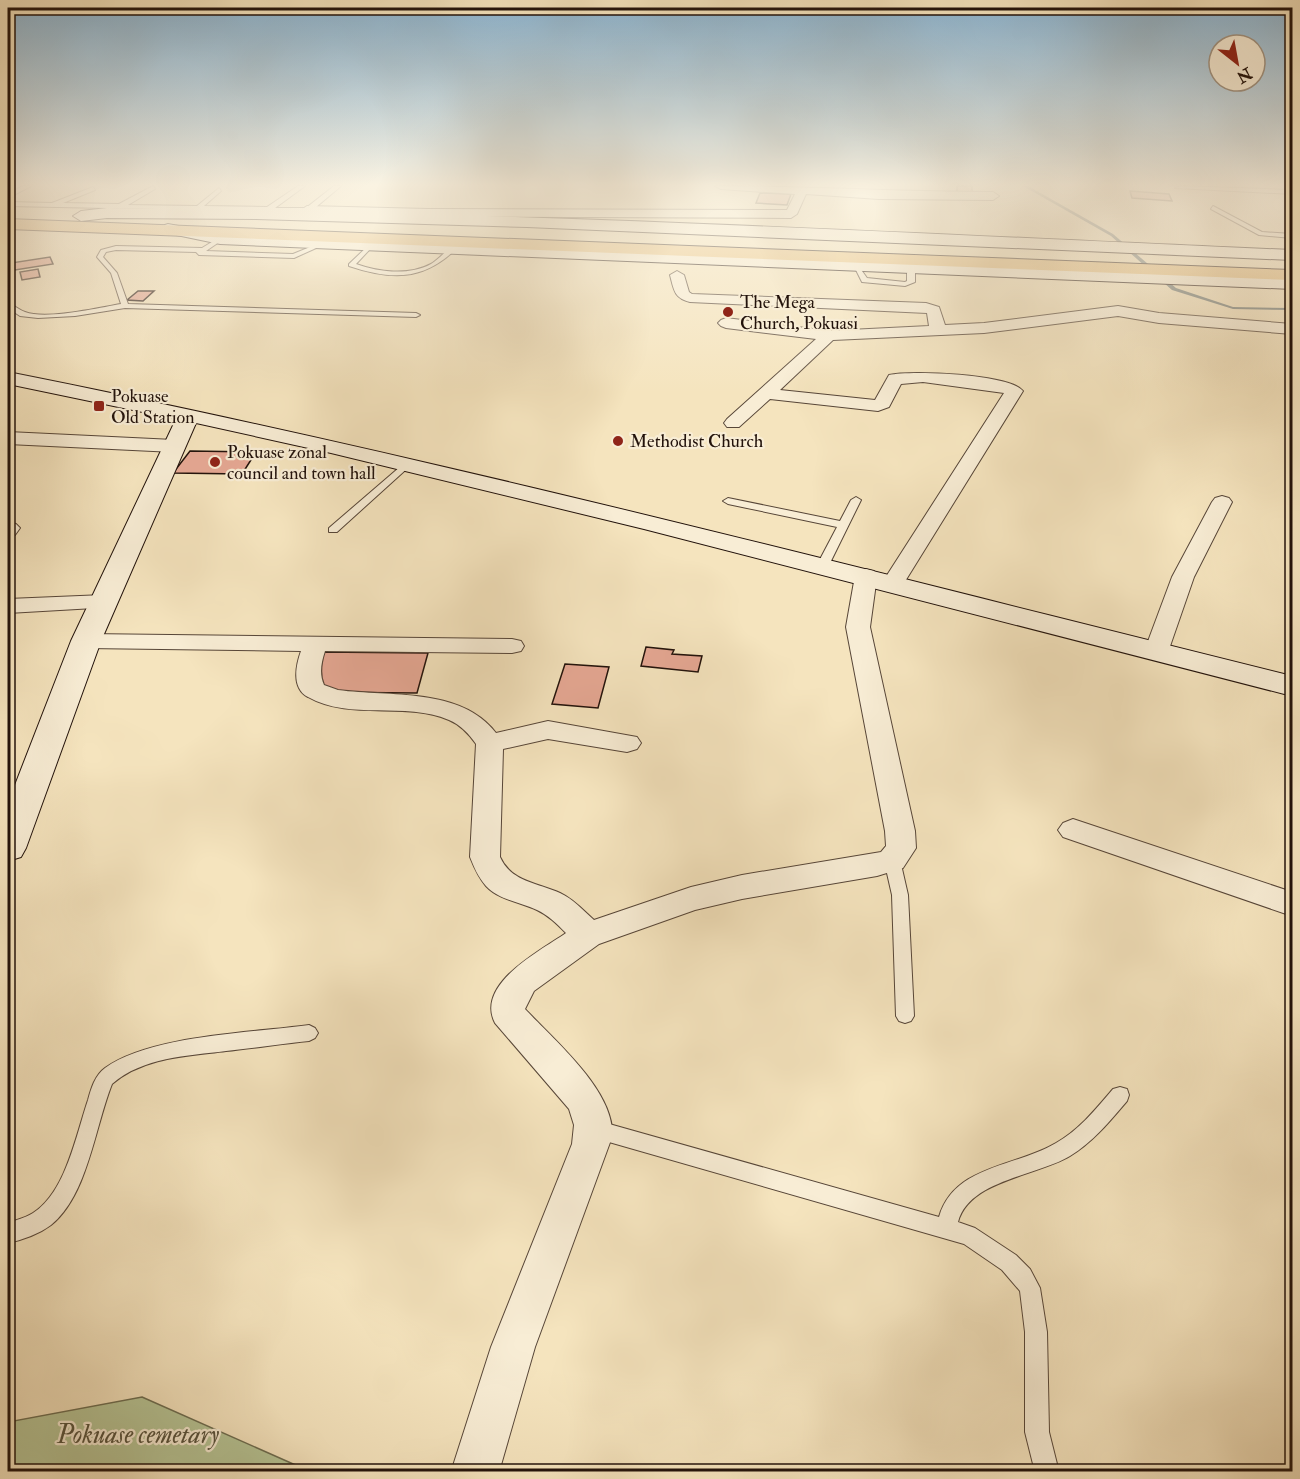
<svg xmlns="http://www.w3.org/2000/svg" width="1300" height="1479" font-family="'IM FELL Double Pica',serif">
<style>
.green{fill:#b6c596;stroke:#6c6c50;stroke-width:1.5}
.lines{fill:none;stroke-linecap:round;stroke-linejoin:round}
.stream{fill:#6e7875;fill-rule:evenodd}
.building{fill:#e6a894;stroke:#22120b;stroke-width:1.5}
.lane-casing{stroke:#574638;stroke-width:2}
.street-casing{stroke:#574638;stroke-width:2}
.secondary-casing{stroke:#22120b;stroke-width:2}
.highway-casing{stroke:#22120b;stroke-width:2}
.lane{fill:#f8edd5;fill-rule:evenodd}
.street{fill:#f8edd5;fill-rule:evenodd}
.secondary{fill:#f8edd5;fill-rule:evenodd}
.highway{fill:#eac27f;fill-rule:evenodd}
.poi-dot{fill:#8f2418;stroke:#f8edd5;stroke-width:2}
.labels{text-anchor:middle;dominant-baseline:central;stroke-width:4.5;stroke-linejoin:round;paint-order:stroke}
.far-poi-label{font-size:18px;fill:#22120b;stroke:#f8edd5;text-anchor:start}
.near-park-label{font-size:26px;font-style:italic;fill:#56513c;stroke:#f8edd5}
</style>
<rect width="100%" height="100%" fill="#f5e4be"/>
<filter id="stains"><feTurbulence type="fractalNoise" baseFrequency=".00333" numOctaves="4"/><feColorMatrix values="0 0 0 0 .2 0 0 0 0 .09 0 0 0 0 .02 0 0 0 .5 -.17"/></filter>
<radialGradient id="worn" r=".72"><stop offset=".6" stop-color="#630" stop-opacity="0"/><stop offset="1" stop-color="#630" stop-opacity=".3"/></radialGradient>
<path class="green" d="M142,1397L309,1471H8V1422Z"/>
<g class="lines">
<path class="stream" d="M1028,186L1113,234L1176,288L1233,307L1292,308V310L1233,309L1172,290L1111,236L1023,186Z"/>
</g>
<path class="building" d="M957,186H972V194L957,193Z
M1130,191L1169,194L1172,201L1132,198Z
M760,193L791,194L787,205L756,203Z
M50,257L53,264L15,270L11,263Z
M38,269L40,277L22,280L20,272Z
M138,291H154L143,301L127,300Z
M190,451L256,452L242,474L173,473Z
M646,647L674,650L672,654L702,656L698,672L641,666Z
M319,652L428,653L417,693L303,692Z
M565,664L609,667L598,708L552,704Z"/>
<g class="lines">
<defs>
<path id="lane" d="M23,186H31L8,198V194Z
M153,186L155,189L128,205L197,206L219,188L221,191L204,206L267,207L298,186H305L275,208H306L334,186H341L303,218L300,216L303,212L8,206V202L52,203L93,187L95,190L63,203L119,204Z
M1181,186L1292,190V194L1175,188Z
M1213,206L1262,232L1292,234V238L1259,235L1211,209Z
M8,237L14,240L8,241Z
M220,237L222,240L206,251L293,254L320,243L325,244L294,258L199,255L196,252L116,250L106,252L103,257L117,273L128,304L416,313L420,315L416,317L125,308L75,316L38,318L20,316L8,308V303C14,305 19,310 25,312C46,320 98,308 121,304L111,273L97,257L101,250L116,246L202,248Z
M370,244L372,247L356,264C378,272 409,276 431,264C438,260 443,253 450,249L455,250C422,281 391,280 349,266V264Z
M853,264H857L867,278L905,282L907,281V273L911,267H915V282L905,286L862,282Z
M408,460L413,463L411,465L337,532H329V528Z
M856,497L861,500L829,565L823,568L817,565L837,527L728,504L723,501L728,498L840,521L851,500Z
M892,854L897,856L900,860L908,895L914,1016L911,1021L905,1023L899,1021L896,1016L892,895L884,860L887,856Z
M309,1025L315,1028L318,1033L315,1038L309,1041C281,1044 254,1048 226,1051C187,1056 143,1057 112,1084C95,1126 88,1195 51,1225C39,1234 22,1240 8,1243V1223C16,1220 25,1218 33,1213C66,1192 76,1135 88,1100C91,1089 95,1075 105,1068C151,1035 252,1033 309,1025Z
M1120,1087L1127,1089L1129,1095L1127,1101C1110,1121 1093,1142 1070,1156C1037,1176 969,1180 958,1222L975,1228L1016,1255L1030,1269L1040,1288L1047,1332L1049,1432L1059,1472H1035L1025,1432V1332L1020,1291L1002,1270L964,1244L595,1138L588,1135L586,1129L588,1123L595,1120L939,1217C954,1165 1016,1167 1056,1143C1079,1130 1096,1109 1113,1089Z"/>
<path id="street" d="M715,186C808,186 898,192 993,192L999,196L993,200L879,199L806,194L797,214L791,218L367,216L307,214L301,210L307,206L428,209L787,210L795,194L721,189Z
M677,271L684,275L689,292L692,294L926,303L939,307L945,325L984,323L1118,306L1159,313L1292,324V334L1159,323L1118,316L984,333L833,340L780,390L875,400L889,375C910,370 1010,374 1023,391L904,583L901,588L893,590L885,588L882,583L1004,393L923,382L901,384L889,407L878,411L770,399L739,427H727L724,423L727,419L816,339L726,328L721,326L718,323L721,320L726,318L829,331L929,326L927,313L690,302C674,298 674,290 670,275Z
M8,432L174,440L181,442L183,446L181,450L174,452L8,444Z
M1222,496L1229,498L1232,502L1194,577L1168,652L1165,657L1156,659L1147,657L1144,652L1172,577L1212,502L1215,498Z
M8,522L16,524L20,528L15,535L8,537Z
M866,569L874,571L877,576L870,627L915,831L916,848L903,868L877,876L742,899L695,910L599,944L534,991L525,1009C554,1040 616,1092 612,1137L535,1347L499,1472H451L491,1347L572,1144L574,1125L569,1109L495,1023C475,984 540,951 566,933C557,924 548,915 537,910C520,902 499,900 486,886C478,877 474,867 470,857L476,744C469,734 461,725 449,720C405,701 350,721 308,697C291,688 296,665 301,651L86,648L77,646L74,641L77,636L86,634L512,639L521,641L524,646L521,651L512,653L325,651C321,663 319,674 324,685L338,690C390,697 461,687 496,733L548,721L637,737L641,743L637,749L627,752L548,739L503,749L500,857C511,882 538,883 560,893C573,899 583,910 594,920L691,887L742,875L881,852L886,846L885,831L846,627L855,576L858,571Z
M104,595L112,597L116,602L112,607L8,613V599Z
M1073,819L1292,892V916L1063,837L1058,830L1063,823Z"/>
<path id="secondary" d="M107,208C502,211 897,233 1292,250V260L527,227L256,219L107,218L81,221L73,216L81,211Z
M168,224L220,234L1292,279V289L220,244L162,232L160,229L162,226Z
M8,372C440,458 865,570 1292,676V696L644,529L331,453L196,423L101,641L26,848L21,857L8,861V803L71,641L176,419L8,384Z"/>
<path id="highway" d="M8,219L1292,270V280L8,229Z"/>
</defs>
<use href="#lane" class="lane-casing"/>
<use href="#street" class="street-casing"/>
<use href="#secondary" class="secondary-casing"/>
<use href="#highway" class="highway-casing"/>
<use href="#lane" class="lane"/>
<use href="#street" class="street"/>
<use href="#secondary" class="secondary"/>
<use href="#highway" class="highway"/>
</g>
<linearGradient id="sky" x2="0" y2="1"><stop stop-color="#8bb7d6"/><stop offset="0.47" stop-color="#faf3e2"/><stop offset="1" stop-color="#faf3e2" stop-opacity="0"/></linearGradient>
<rect width="1300" height="393" fill="url(#sky)"/>
<g class="poi-dot">
<circle cx="728" cy="312" r="6"/>
<rect x="93" y="400" width="12" height="12" rx="3"/>
<circle cx="618" cy="441" r="6"/>
<circle cx="215" cy="462" r="6"/>
</g>
<g class="labels">
<g class="far-poi-label">
<text x="740" y="302">The Mega<tspan x="740" dy="21">Church, Pokuasi</tspan></text>
<text x="111" y="396">Pokuase<tspan x="111" dy="21">Old Station</tspan></text>
<text x="630" y="441">Methodist Church</text>
<text x="227" y="452">Pokuase zonal<tspan x="227" dy="21">council and town hall</tspan></text>
</g>
<g class="near-park-label">
<text x="138" y="1435">Pokuase cemetary</text>
</g>
</g>
<rect width="1300" height="1479" fill="none" stroke="#f5e4be" stroke-width="30"/>
<rect x="9" y="9" width="1282" height="1461" fill="none" stroke="#22120b" stroke-width="3"/>
<rect x="15" y="15" width="1270" height="1449" fill="none" stroke="#22120b" stroke-width="1.5"/>
<g transform="translate(1237 63) rotate(149)"><circle r="28" fill="#f8edd5" stroke="#a29584" stroke-width="1.5"/>
<path d="M0-4.5L10 22L0 15L-10 22Z" fill="#8f2418"/>
<text y="-9" font-size="16" font-weight="bold" text-anchor="middle" fill="#22120b">N</text>
</g>
<rect width="100%" height="100%" filter="url(#stains)"/>
<rect width="100%" height="100%" fill="url(#worn)"/>
</svg>
